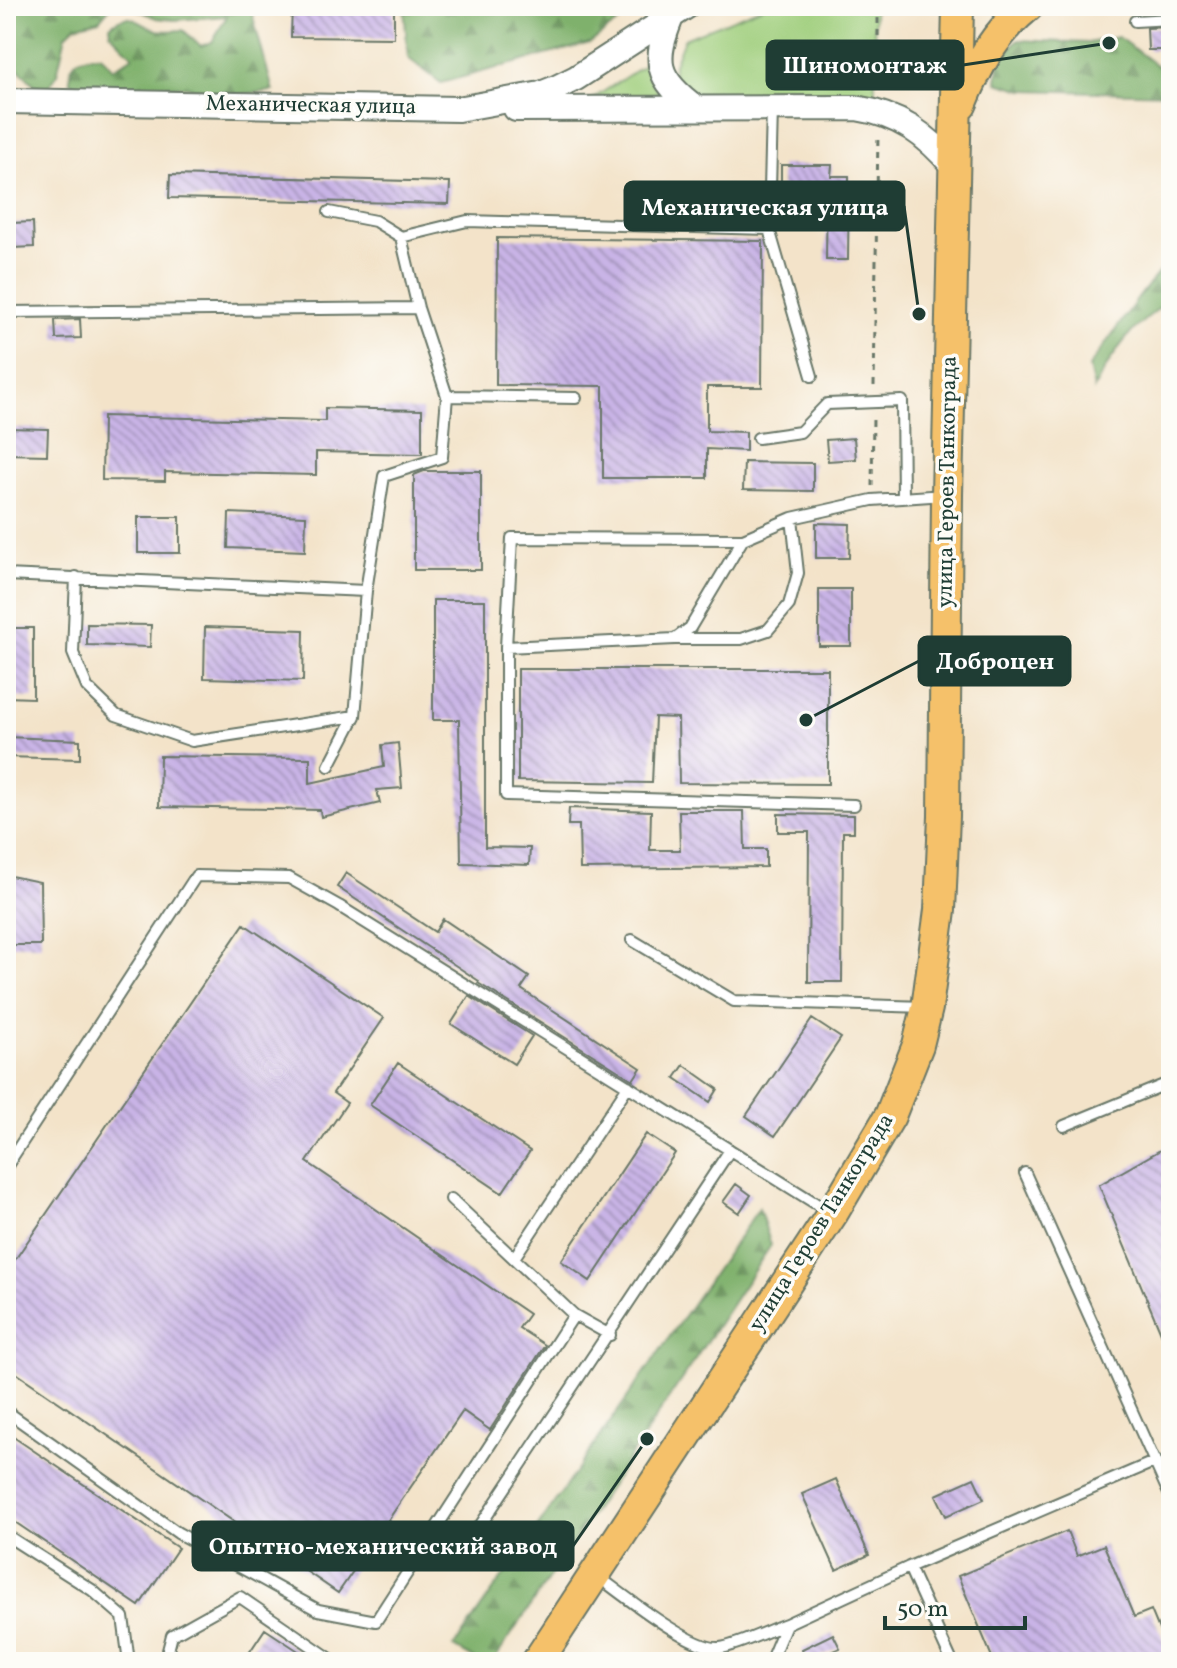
<svg xmlns="http://www.w3.org/2000/svg" width="1177" height="1668" font-family="Vollkorn,serif">
<style>
.grass{fill:#9fce7c;stroke:#5f8658;stroke-width:2}
.forest{fill:url(#forest-firs);stroke:#4f7750;stroke-width:2}
.building{fill:url(#building-back-hatch)}
.lines{fill:none;stroke-linecap:round;stroke-linejoin:round}
.service-casing{stroke:#697768;stroke-width:14}
.tertiary-casing{stroke:#697768;stroke-width:28}
.primary-casing{stroke:#697768;stroke-width:34}
.path{stroke:#697768;stroke-width:3;stroke-dasharray:6 6;stroke-linecap:butt}
.service{stroke:#fff;stroke-width:10}
.tertiary{stroke:#fff;stroke-width:24}
.primary{stroke:#f5c16b;stroke-width:30}
.labels{text-anchor:middle;dominant-baseline:central;stroke-width:7;stroke-linejoin:round;paint-order:stroke}
.street-label{font-size:22px;fill:#1f3d34;stroke:#fdfcf7}
.leader{fill:none;stroke:#1f3d34;stroke-width:3}
.callout-dot{fill:#1f3d34;stroke:#fdfcf7;stroke-width:3}
.callout{fill:#1f3d34;stroke:#1f3d34;stroke-width:3}
.callout-label{font-size:24px;text-anchor:middle;font-weight:bold;fill:#fff}
</style>
<defs>
<pattern id="forest-firs" width="22" height="20" patternUnits="userSpaceOnUse" patternTransform="scale(2)"><rect width="22" height="20" fill="#7fb16c"/><path d="M5 1l3.5 6h-7zM16 11l3.5 6h-7z" fill="#67915a"/></pattern>
<pattern id="building-back-hatch" width="6" height="6" patternUnits="userSpaceOnUse" patternTransform="scale(2)"><rect width="6" height="6" fill="#c9b4e6"/><path d="M-1 5l2 2M0 0l6 6M5-1l2 2" fill="none" stroke="#a394bb"/></pattern>
</defs>
<rect width="100%" height="100%" fill="#fdfcf7"/>
<filter id="ink" filterUnits="userSpaceOnUse"><feTurbulence type="fractalNoise" baseFrequency=".0125" numOctaves="2"/><feDisplacementMap in="SourceGraphic" scale="16" xChannelSelector="R" yChannelSelector="G"/><feConvolveMatrix kernelMatrix="1 2 1 2 8 2 1 2 1" color-interpolation-filters="sRGB"/></filter>
<filter id="wash" filterUnits="userSpaceOnUse"><feTurbulence type="fractalNoise" baseFrequency=".006" numOctaves="4" result="noise"/><feDisplacementMap in="SourceGraphic" scale="32" xChannelSelector="R" yChannelSelector="G"/><feGaussianBlur stdDeviation="1.8" result="paint"/><feColorMatrix in="noise" values="0 0 0 0 0 0 0 0 0 0 0 0 0 0 0 0 0 1.4 0 .05"/><feComposite in="paint" operator="in"/></filter>
<g filter="url(#wash)">
<rect width="100%" height="100%" fill="#f3e3c9"/>
<path class="grass" d="M765,6H874L875,100H710L688,89L673,77L674,64L684,39Z
M650,61L648,76L662,98H594Z"/>
<path class="forest" d="M6,6H111L99,20L75,26L66,35L57,74L44,94L11,62L6,66Z
M130,6H250L273,91C259,92 243,95 229,94C213,92 196,87 179,86C147,84 97,108 70,81C69,58 81,56 101,55L113,69L133,56L110,33V26C131,8 136,24 157,30C165,32 175,30 183,30L201,46L212,42L227,16L175,20L156,18Z
M404,6H640L590,43L441,83L408,58Z
M1118,37L1171,76V94L1023,90L997,82L999,62L1017,40L1088,43Z
M1171,257V300C1133,325 1115,348 1094,389L1089,367L1141,294Z
M759,1208L771,1245L493,1662H480L454,1647Z"/>
<g id="blocks">
<path class="building" d="M292,6H394V38L291,37Z
M1171,27V50H1148L1147,28Z
M781,165H832L831,176H849L848,260H826L827,187H781Z
M170,175L450,182L449,204L169,198Z
M33,222L34,247L12,248L11,223Z
M497,238L763,241L762,387H707V431L746,432V451L707,449V478H603V386L496,385Z
M80,319L81,338L56,339L55,320Z
M325,408L422,410V454L316,452V475L165,472V481L102,480L103,416L325,421Z
M6,428L48,429L47,455L6,454Z
M854,438L856,459L828,461L826,440Z
M744,462L813,463V491L743,490Z
M424,471H481V570H414V475Z
M229,513L306,516L305,551L228,548Z
M138,517H180V553H138Z
M816,523L850,524L849,558H816Z
M819,589H851V646H819Z
M433,600H485V847L530,848L529,865L461,863L459,720H433Z
M87,624L151,625L150,647L87,645Z
M205,627L304,630L303,681L204,678Z
M6,628H33V698L6,697Z
M518,669H828V784L679,783L678,718L655,717L652,783L518,781Z
M6,737L80,740V759L6,757Z
M398,743L402,788L377,790L380,803L321,817L320,810L159,807L160,756L310,758V783L384,767L382,745Z
M569,808L651,811L650,850H680L679,811H744L745,849H766V867L580,869L579,825H568Z
M778,814L854,815V832H843L842,982H808L809,832H778Z
M346,873L435,932L443,919L529,977L521,989L641,1068L633,1080L478,983L479,981L337,887Z
M6,875L40,882L41,945H6Z
M244,924L384,1018L333,1093L347,1103L307,1162L529,1314L519,1328L545,1345L490,1430L463,1411L338,1593L6,1366V1273Z
M469,996L532,1036L514,1064L451,1024Z
M812,1019L841,1038L775,1136L746,1116Z
M398,1063L530,1151L502,1193L370,1105Z
M684,1065L718,1089L710,1102L675,1078Z
M646,1134L675,1153L590,1281L561,1261Z
M1171,1144V1357L1099,1185Z
M736,1184L751,1195L739,1213L723,1202Z
M6,1432L178,1548L139,1606L6,1516Z
M974,1478L984,1499L946,1516L936,1495Z
M836,1479L869,1555L836,1570L802,1494Z
M1067,1531L1077,1556L1104,1545L1134,1617L1151,1610L1170,1656L1157,1662H994L958,1576Z
M265,1629L315,1662H243Z
M833,1634L840,1648L808,1662L802,1649Z"/>
</g>
</g>
<g filter="url(#ink)">
<use href="#blocks" fill-opacity="0" stroke="#697768" stroke-width="2"/>
<g class="lines">
<defs>
<path id="service" d="M1135,21L1171,19
M772,109L769,229L812,376
M329,212L375,221L401,237L418,308L447,396L442,457L384,476L366,591L355,716L329,766
M401,237L467,221L769,229
M6,312L418,308
M447,396L576,398
M758,438L800,432L827,404L902,401L903,498
M792,518L798,573L789,605L768,630L741,639H675L506,647L512,538L743,539L792,518L872,500L945,495
M6,575L366,591
M76,577L73,653L87,687L116,715L192,741L355,716
M675,639L690,628L743,539
M506,647V795L854,805
M632,940L734,1001L925,1007
M1064,1126L1171,1082
M6,1167L196,876L289,878L339,906L831,1213
M1025,1173L1171,1498
M514,1258L628,1086
M574,1315L610,1335
M6,1411L178,1533L318,1610L376,1621L574,1315L451,1199
M6,1535L92,1590L123,1617L129,1662
M458,1559L730,1150
M909,1567L952,1662
M596,1575C621,1593 692,1651 720,1648C737,1646 769,1630 786,1624
M165,1662L172,1635L240,1597L335,1662
M770,1662L786,1624L909,1567L1156,1461"/>
<path id="tertiary" d="M672,15C653,61 655,78 696,108
M6,101L458,109L541,94L556,88L576,78L687,6
M516,109L856,108C900,115 926,134 954,167"/>
<path id="primary" d="M961,105C977,65 995,33 1028,6
M537,1662L832,1214L890,1116L918,1045L927,1008L940,910L944,816L947,495L958,6"/>
</defs>
<use href="#service" class="service-casing"/>
<use href="#tertiary" class="tertiary-casing"/>
<use href="#primary" class="primary-casing"/>
<path class="path" d="M878,6V90
M874,386L878,134
M872,486L873,418"/>
<use href="#service" class="service"/>
<use href="#tertiary" class="tertiary"/>
<use href="#primary" class="primary"/>
</g>
</g>
<g class="labels">
<g class="street-label">
<text transform="translate(311 106) rotate(1)">Механическая улица</text>
<text transform="translate(948 482) rotate(-89)">улица Героев Танкограда</text>
<text transform="translate(822 1223) rotate(-58)">улица Героев Танкограда</text>
</g>
</g>
<path class="leader" d="M1109 43L963 65M919 314L904 206M806 720L919 661M647 1439L573 1546"/>
<g class="callout-dot">
<circle cx="1109" cy="43" r="8"/>
<circle cx="919" cy="314" r="8"/>
<circle cx="806" cy="720" r="8"/>
<circle cx="647" cy="1439" r="8"/>
</g>
<g class="callout">
<rect x="767" y="41" width="196" height="48" rx="8"/>
<rect x="625" y="182" width="279" height="48" rx="8"/>
<rect x="919" y="637" width="151" height="48" rx="8"/>
<rect x="193" y="1522" width="380" height="48" rx="8"/>
</g>
<g class="callout-label">
<text x="865" y="73">Шиномонтаж</text>
<text x="765" y="215">Механическая улица</text>
<text x="995" y="669">Доброцен</text>
<text x="383" y="1554">Опытно-механический завод</text>
</g>
<rect width="1177" height="1668" fill="none" stroke="#fdfcf7" stroke-width="32"/>
<path d="M885 1616v12h140v-12" fill="none" stroke="#1f3d34" stroke-width="4"/>
<text x="897" y="1616" font-size="24" fill="#1f3d34" stroke="#fdfcf7" stroke-width="6" paint-order="stroke">50 m</text>
</svg>
